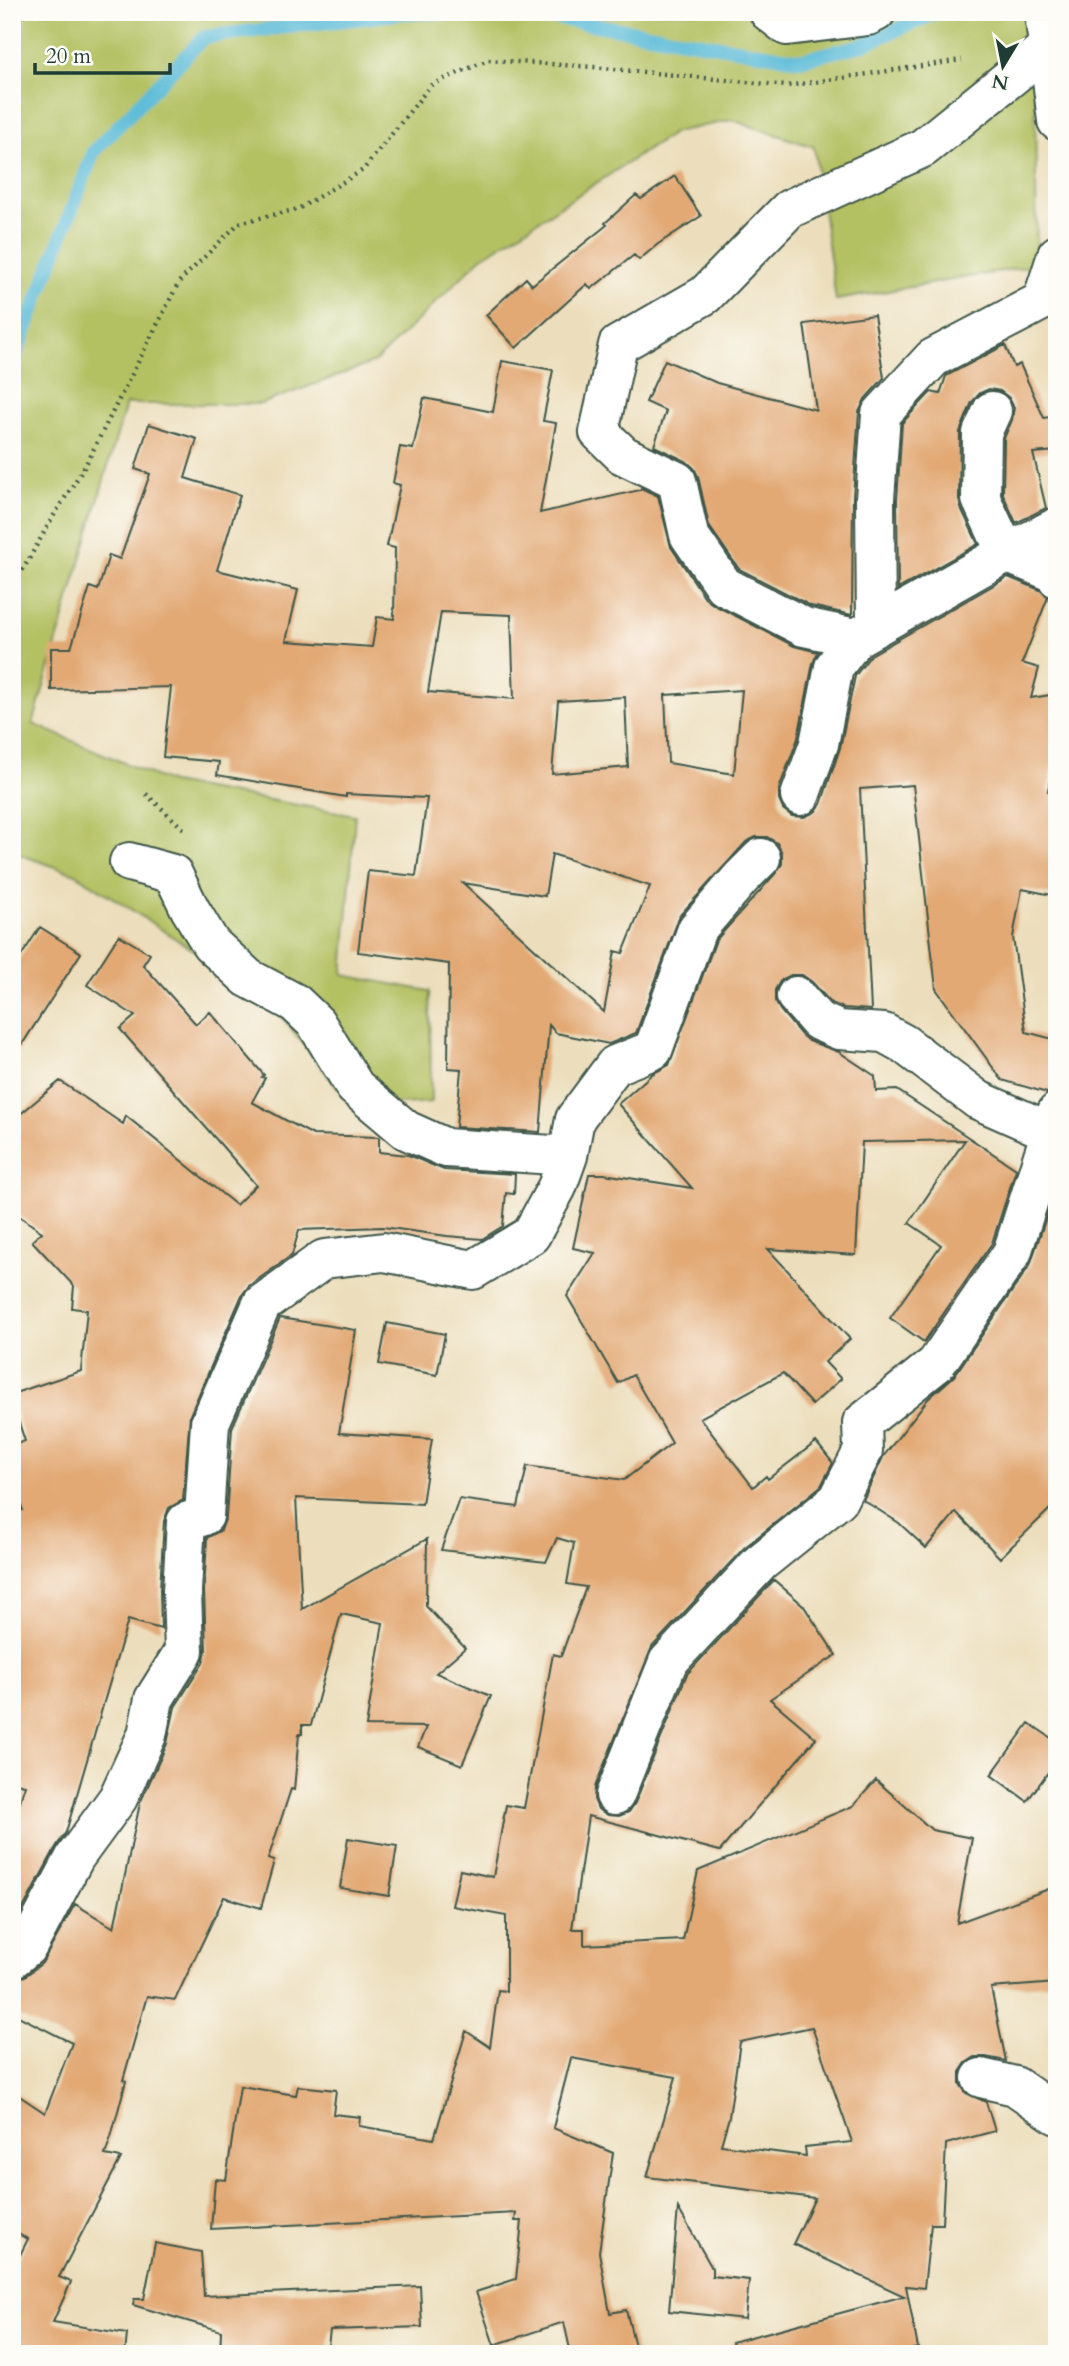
<svg xmlns="http://www.w3.org/2000/svg" width="1069" height="2366" font-family="Cardo,serif">
<style>
.green{fill:#b4c163;stroke:#6a7f4c;stroke-width:2}
.lines{fill:none;stroke-linecap:round;stroke-linejoin:round}
.stream{stroke:#59bad7;stroke-width:14}
.building{fill:#e2a975;fill-rule:evenodd}
.street-casing{stroke:#3e5548;stroke-width:42}
.path{stroke:#3e5548;stroke-width:4.5;stroke-dasharray:2 5;stroke-linecap:butt}
.street{stroke:#fff;stroke-width:38}
</style>
<rect width="100%" height="100%" fill="#fdfcf7"/>
<filter id="ink" filterUnits="userSpaceOnUse"><feTurbulence type="fractalNoise" baseFrequency=".0143" numOctaves="2"/><feDisplacementMap in="SourceGraphic" scale="14" xChannelSelector="R" yChannelSelector="G"/><feConvolveMatrix kernelMatrix="1 2 1 2 8 2 1 2 1" color-interpolation-filters="sRGB"/></filter>
<filter id="wash" filterUnits="userSpaceOnUse"><feTurbulence type="fractalNoise" baseFrequency=".00686" numOctaves="4" result="noise"/><feDisplacementMap in="SourceGraphic" scale="28" xChannelSelector="R" yChannelSelector="G"/><feGaussianBlur stdDeviation="1.57" result="paint"/><feColorMatrix in="noise" values="0 0 0 0 0 0 0 0 0 0 0 0 0 0 0 0 0 1.4 0 .05"/><feComposite in="paint" operator="in"/></filter>
<g filter="url(#wash)">
<rect width="100%" height="100%" fill="#ecdebc"/>
<path class="green" d="M28,12H1045L1035,94L1037,265L836,300L814,147L732,120L675,132L481,258L375,362L261,404H126L33,724L171,783L355,815L343,975L430,991L431,1102L353,1107L267,998L76,874L12,852V109L18,96L12,89V23Z"/>
<g class="lines">
<path class="stream" d="M12,366L94,151L204,37L404,13H526L800,60L862,45L938,12"/>
</g>
<g id="blocks">
<path class="building" d="M675,176L701,216L658,244L639,260L634,255L591,289L587,284L516,348L486,315L526,278L532,285L607,225L605,223L636,195L641,199Z
M874,315L884,378L865,399L859,412L853,497L852,615L811,606L739,569L709,526L698,476L694,468L686,461L654,446L666,411L646,402L665,360L717,383L816,410L804,324Z
M1005,345L1014,367L1020,364L1044,418L1057,416V451L1033,453L1046,508L1016,523L1003,494L1004,438L1012,420L1014,408L1009,398L1000,391L989,389L980,393L972,402L960,432L959,499L961,508L978,544L898,589L897,500L902,423L931,392L940,394L946,376Z
M502,361L553,370L543,421L556,423L540,513L640,490L641,488L658,496L671,547L706,599L714,605L794,646L818,652L813,663L798,738L779,789V800L783,809L792,816L804,817L815,812L821,804L840,748L855,676L871,655L1008,577L1040,590L1048,597L1022,663L1039,668L1031,698L1057,694V742L1048,791L1057,793V896L1022,889L1013,937L1026,1032L1057,1040V1091L1047,1093L1002,1080L936,989L913,785L860,789L871,1010L844,1008L831,1003L812,982L802,975H791L781,980L775,990V1001L780,1010L802,1036L809,1041L839,1052L875,1076L876,1091L897,1090L1016,1169L992,1243L924,1342L890,1318L941,1245L909,1223L965,1140L862,1142L856,1255L768,1249L850,1339L825,1362L841,1379L812,1405L783,1373L700,1418L753,1487L766,1476L768,1479L816,1442L833,1463L821,1486L744,1548L652,1647L595,1787L594,1799L598,1809L608,1815L619,1816L629,1812L635,1803L687,1674L774,1580L803,1605L836,1655L770,1699L816,1738L720,1851L588,1816L572,1929H584V1945L683,1940L698,1871L853,1806L876,1780L932,1830L972,1838L957,1923L1057,1886V1983L991,1988L1006,2061L986,2057H975L966,2063L960,2072V2084L966,2093L986,2102L995,2131L946,2144L942,2224H931L924,2288L906,2286L918,2348L892,2354H734L732,2342L904,2296L793,2244L815,2198L647,2177L676,2077L571,2058L553,2128L613,2153L599,2252L610,2313L626,2310L637,2354H571L564,2322L494,2345L476,2292L516,2279L522,2221H515L516,2213L211,2229L215,2179L226,2180L240,2086L296,2095L298,2086L336,2090L333,2114L360,2117L359,2126L434,2139L466,2031L490,2047L498,1990L506,1991V1916L452,1906L460,1870L493,1877L506,1805L524,1808L553,1654L561,1656L586,1587L567,1584L574,1543L557,1538L546,1562L441,1550L459,1499L518,1507L527,1466L624,1480L672,1443L633,1375L618,1383L567,1296L595,1253L573,1248L589,1174H604L692,1188L618,1104L652,1074L669,1065L716,940L776,873L782,864V853L777,843L767,837H756L746,842L680,915L636,1033L609,1044L556,1033L549,1025L540,1132L456,1127L461,1069L448,1068L449,964L358,952L368,871L416,876L427,798L346,794V797L217,775L219,762L163,757L171,687L51,690V648H71L90,587L98,590L109,555L120,559L150,474L135,469L149,424L197,439L185,478L240,495L217,570L298,590L286,641L372,647L377,617L394,619L395,548L387,546L400,485L393,483L400,447L413,449L424,398L493,412ZM441,612L511,615L514,699L428,692ZM742,690L734,774L668,763L665,695ZM625,697L628,767L552,774L558,701ZM552,854L650,886L623,953L615,951L604,1012L463,883L545,896ZM812,2027L852,2142L805,2147L806,2156L721,2145L729,2117L740,2042Z
M40,927L81,953L12,1060V970Z
M119,935L150,954L143,965L196,1024L210,1012L264,1075L262,1077L265,1078L252,1102L313,1135L379,1137V1152L408,1155L444,1170L515,1174L514,1194L506,1193L503,1226L482,1239L447,1236L383,1227L299,1230L292,1255L249,1286L242,1295L190,1415L183,1500L169,1508L164,1521L160,1590L161,1629L128,1620L66,1832L56,1847L12,1929V1828L25,1785L12,1782V1513L23,1510L12,1480V1446L25,1441L12,1402V1394L81,1371L87,1310L72,1308L74,1286L32,1241L42,1232L12,1211V1121L60,1081L123,1124L126,1116L236,1205L256,1185L120,1029L135,1016L87,985Z
M1054,1194L1057,1196V1502L1000,1558L956,1512L926,1548L899,1523L863,1500L883,1457L928,1399L954,1376L1030,1265Z
M280,1318L356,1330L339,1433L432,1439L422,1504L296,1498L302,1609L427,1539L426,1606L465,1648L436,1673L491,1696L462,1765L418,1747L426,1727L366,1726L383,1623L341,1614L311,1725H302V1734H299L294,1790L291,1789L268,1859L274,1861L261,1908L224,1897L175,2000L147,1996L123,2080L126,2081L111,2137L105,2155L121,2158L59,2277L71,2282L53,2322L127,2334L125,2354H12V2271L28,2239L12,2231V2091L45,2113L72,2043L12,2013V1980L25,1976L42,1963L75,1904L114,1928L140,1803L167,1744L175,1707L203,1663L206,1651L204,1591L207,1538L221,1530L226,1517L232,1428Z
M387,1323L445,1334L437,1375L379,1364Z
M1029,1723L1057,1742V1760L1027,1801L991,1775Z
M348,1838L397,1846L389,1896L340,1888Z
M678,2208L712,2268V2276L749,2280L745,2319L669,2311Z
M155,2243L201,2252L204,2296L420,2286L422,2327L330,2330L327,2354H220L221,2331L133,2305L134,2299H144Z"/>
</g>
</g>
<g filter="url(#ink)">
<use href="#blocks" fill-opacity="0" stroke="#3e5548" stroke-width="2"/>
<g class="lines">
<defs>
<path id="street" d="M769,12L787,26L868,16L876,12
M1044,12L1057,121
M992,411L982,433L981,499L1006,553L1055,573L1057,578
M876,627L875,499L881,414L933,358L1042,301L1057,255
M856,638L804,627L724,586L689,535L677,481L623,455L599,432L618,345L705,295L789,209L923,148L1057,40
M800,796L819,744L834,667L856,638L1006,553L1057,527
M129,862L173,874L190,909L211,944L248,978L295,1003L316,1023L355,1087L406,1130L446,1148L568,1156
M796,996L818,1021L839,1030L884,1033L904,1044L978,1100L1057,1135
M615,1795L668,1662L760,1563L838,1500L863,1451L862,1423L936,1364L1012,1253L1057,1112
M12,1959L28,1946L75,1857L118,1798L147,1735L154,1699L184,1651L182,1591L186,1522L204,1516L210,1423L262,1304L324,1259L384,1252L473,1270L531,1235L557,1187L568,1156L575,1119L615,1065L653,1050L697,929L741,878L761,858
M981,2078L1015,2086L1057,2115"/>
</defs>
<use href="#street" class="street-casing"/>
<path class="path" d="M12,589L51,520L85,466L179,282L239,223L298,209L363,170L431,85L488,60L593,67L787,86L962,60
M146,794L187,832"/>
<use href="#street" class="street"/>
</g>
</g>
<rect width="1069" height="2366" fill="none" stroke="#fdfcf7" stroke-width="42"/>
<g transform="translate(1003 66) rotate(190)" stroke="#fdfcf7" stroke-width="5" paint-order="stroke">
<path d="M0-5L12 26L0 18L-12 26Z" fill="#1f3d34"/>
<text y="-10" font-size="19" font-weight="bold" text-anchor="middle" fill="#1f3d34">N</text>
</g>
<path d="M35 63v10h135v-10" fill="none" stroke="#1f3d34" stroke-width="3.5"/>
<text x="46" y="63" font-size="21" fill="#1f3d34" stroke="#fdfcf7" stroke-width="5" paint-order="stroke">20 m</text>
</svg>
